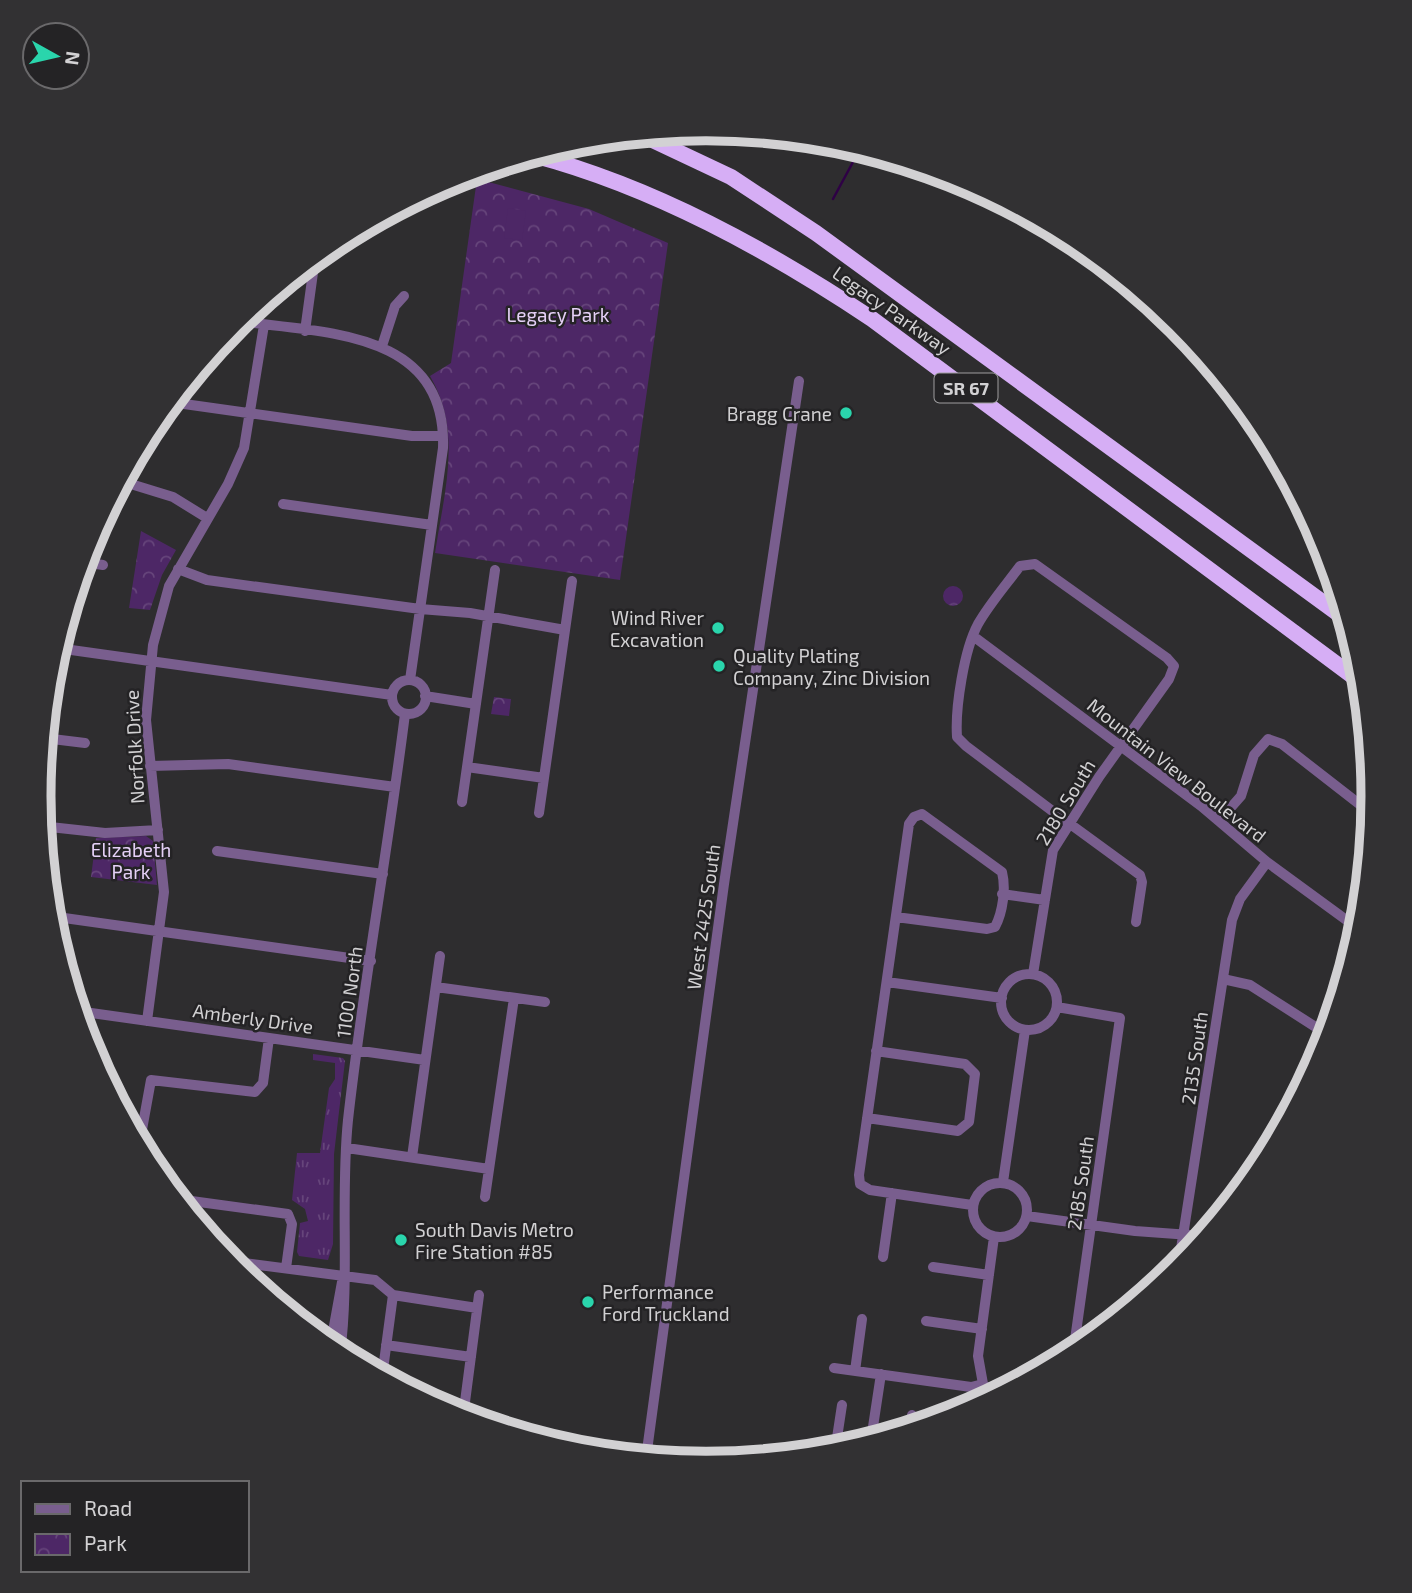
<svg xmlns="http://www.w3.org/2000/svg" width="1412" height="1593" font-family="'Exo 2',sans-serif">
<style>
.grass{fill:url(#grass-tufts)}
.park{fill:url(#park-crowns)}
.pitch{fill:#4d2766}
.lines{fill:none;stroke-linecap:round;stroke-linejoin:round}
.stream{stroke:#2e0145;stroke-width:2.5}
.minor{stroke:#795e8e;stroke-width:10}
.highway{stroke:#d6aef5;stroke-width:16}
.poi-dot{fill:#2ad5ac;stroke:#242325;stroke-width:2.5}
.labels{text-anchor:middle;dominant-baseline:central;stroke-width:5;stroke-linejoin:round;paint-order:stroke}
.shield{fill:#242325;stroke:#9e9d9f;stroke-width:2}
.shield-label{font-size:18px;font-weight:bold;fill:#d2d1d3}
.street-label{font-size:19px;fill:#d2d1d3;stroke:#242325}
.park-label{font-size:19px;fill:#e5d0f7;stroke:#242325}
.poi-label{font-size:19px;fill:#d2d1d3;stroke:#242325;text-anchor:start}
.rim{fill:none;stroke:#d2d1d3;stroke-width:9}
</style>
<defs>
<pattern id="grass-tufts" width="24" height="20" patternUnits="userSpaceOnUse" patternTransform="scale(1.75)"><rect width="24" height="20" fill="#4d2766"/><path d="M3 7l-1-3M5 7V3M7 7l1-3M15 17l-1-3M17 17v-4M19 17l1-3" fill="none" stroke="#66457b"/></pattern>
<pattern id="park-crowns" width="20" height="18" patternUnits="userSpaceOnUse" patternTransform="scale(1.75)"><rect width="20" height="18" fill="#4d2766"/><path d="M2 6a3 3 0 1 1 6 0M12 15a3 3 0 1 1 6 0" fill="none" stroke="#66457b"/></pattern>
</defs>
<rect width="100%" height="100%" fill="#2e2d2f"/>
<path class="grass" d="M313,1054L343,1058L345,1061L334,1154L333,1244L328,1260L299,1256L297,1252L300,1223L308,1221L305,1209L292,1200L297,1153H320L329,1088L335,1079V1063L313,1060Z"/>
<path class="park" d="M477,179L589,209L668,243L620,580L435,553C444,493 463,432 430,376L451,363Z
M141,531L176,550L162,575L150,610L129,608Z
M943 596a10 10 0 1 1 20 0a10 10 0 1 1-20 0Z
M494,697L511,699L509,716L491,714Z
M146,836L153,841L157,885L91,877L96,838Z"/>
<path class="pitch" d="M508,208L526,211L522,240L504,238Z"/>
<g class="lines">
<path class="stream" d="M833,199L860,149"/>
<path class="minor" d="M238,321C322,333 447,329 443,448L410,680
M305,331L315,258
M382,346L395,306L404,296
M170,402L412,436H443
M121,481L173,497L207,518
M283,504L432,525
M83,562L103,565
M178,569L207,580L420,609L470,613L565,630
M973,636L1201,806L1267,862L1360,930
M57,648L392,695
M392 697a17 17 0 1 1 34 0a17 17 0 1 1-34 0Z
M425,696L476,704
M44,738L85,743
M150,766L228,764L395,787
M467,767L544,778
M462,802L495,570
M539,813L572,581
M1219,821L1241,796L1254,755L1268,739L1282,744L1372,814
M41,826L105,833L158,830
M217,851L383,874
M1002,894L1045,900
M50,916L371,961
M896,917L987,929L995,927C1003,912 1006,888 1002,872L922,814L914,817L909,824L859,1175L860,1184L870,1190L972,1205
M1033,974L1053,850L1099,777L1169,679L1174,666L1167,658L1035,564L1020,566C1006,585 990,603 978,624C964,650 955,708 957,737L966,746L1063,819L1077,829L1140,875L1142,882L1136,922
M1001 1002a28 28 0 1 1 56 0a28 28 0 1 1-56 0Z
M1223,979L1250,985L1328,1035
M887,982L1002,998
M436,987L545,1002
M1057,1007L1120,1018L1073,1354
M77,1011L425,1060
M147,1021L164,892L146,720L153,645L169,586L228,484L244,448L264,325
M1311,1073L1323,1050
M867,1118L958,1131L969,1122L975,1074L965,1064L876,1051
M139,1146L151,1080L255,1092L263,1083L269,1038
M347,1148L489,1169
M412,1157L440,956
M1003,1182L1025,1030
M973 1210a27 27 0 1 1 54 0a27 27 0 1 1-54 0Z
M485,1197L514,998
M177,1199L288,1214L292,1224L286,1268
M1027,1216L1135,1231L1204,1236
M994,1237L978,1356L983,1384L995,1395
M883,1257L892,1193
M228,1261L375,1280L393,1295L477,1308
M933,1267L989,1275
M1178,1268L1232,920L1240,899L1267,862
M926,1321L982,1329
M386,1345L471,1357
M330,1348L342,1282
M340,1354C350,1277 340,1198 348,1120C363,985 388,850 405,714
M834,1368L971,1387L983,1384
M855,1371L862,1319
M382,1377L393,1295
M463,1417L479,1295
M910,1429L912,1415
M871,1440L881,1374
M835,1451L842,1405
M646,1458L724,884L799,381"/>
<path class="highway" d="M642,135L731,177L816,233L1347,620
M533,155C654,187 768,250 872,319L1362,683"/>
</g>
<g class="poi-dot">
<circle cx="846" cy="413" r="7"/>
<circle cx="718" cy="628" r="7"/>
<circle cx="719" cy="666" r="7"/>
<circle cx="401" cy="1240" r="7"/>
<circle cx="588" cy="1302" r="7"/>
</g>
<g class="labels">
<rect class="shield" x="934.5" y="373.5" width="63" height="29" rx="5"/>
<g class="shield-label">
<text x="966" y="388">SR 67</text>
</g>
<g class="street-label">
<text transform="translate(892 310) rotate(35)">Legacy Parkway</text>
<text transform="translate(134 747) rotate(-93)">Norfolk Drive</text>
<text transform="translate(1177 770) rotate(38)">Mountain View Boulevard</text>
<text transform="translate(1065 802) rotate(-59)">2180 South</text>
<text transform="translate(703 917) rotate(-82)">West 2425 South</text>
<text transform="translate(349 992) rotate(-82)">1100 North</text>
<text transform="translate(253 1018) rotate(8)">Amberly Drive</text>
<text transform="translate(1194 1058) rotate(-82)">2135 South</text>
<text transform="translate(1080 1183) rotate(-82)">2185 South</text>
</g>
<g class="park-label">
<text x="558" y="314">Legacy Park</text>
<text x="131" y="849">Elizabeth<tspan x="131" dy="22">Park</tspan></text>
</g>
<g class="poi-label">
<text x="832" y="413" text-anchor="end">Bragg Crane</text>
<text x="704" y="617" text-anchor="end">Wind River<tspan x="704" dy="22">Excavation</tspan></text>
<text x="733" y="655">Quality Plating<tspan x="733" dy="22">Company, Zinc Division</tspan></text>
<text x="415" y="1229">South Davis Metro<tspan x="415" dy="22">Fire Station #85</tspan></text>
<text x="602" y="1291">Performance<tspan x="602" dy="22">Ford Truckland</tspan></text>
</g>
</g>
<path d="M0 0H1412V1593H0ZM51 796a655 655 0 1 1 1310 0a655 655 0 1 1-1310 0Z" fill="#323133" fill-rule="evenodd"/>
<path class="rim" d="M51 796a655 655 0 1 1 1310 0a655 655 0 1 1-1310 0Z"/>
<rect x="21" y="1481" width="228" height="91" fill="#242325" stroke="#6a696b" stroke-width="2"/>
<rect x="35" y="1504" width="35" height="10" fill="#795e8e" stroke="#6a696b" stroke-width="2"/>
<text x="84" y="1516" font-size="21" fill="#d2d1d3">Road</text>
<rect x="35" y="1534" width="35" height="21" fill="url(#park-crowns)" stroke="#6a696b" stroke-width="2"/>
<text x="84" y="1551" font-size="21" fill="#d2d1d3">Park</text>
<g transform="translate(56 56) rotate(98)"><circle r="33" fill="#242325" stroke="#6a696b" stroke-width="2"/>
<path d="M0-5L12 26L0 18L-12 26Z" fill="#2ad5ac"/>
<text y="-10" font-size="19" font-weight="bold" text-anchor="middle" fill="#d2d1d3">N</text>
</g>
</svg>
